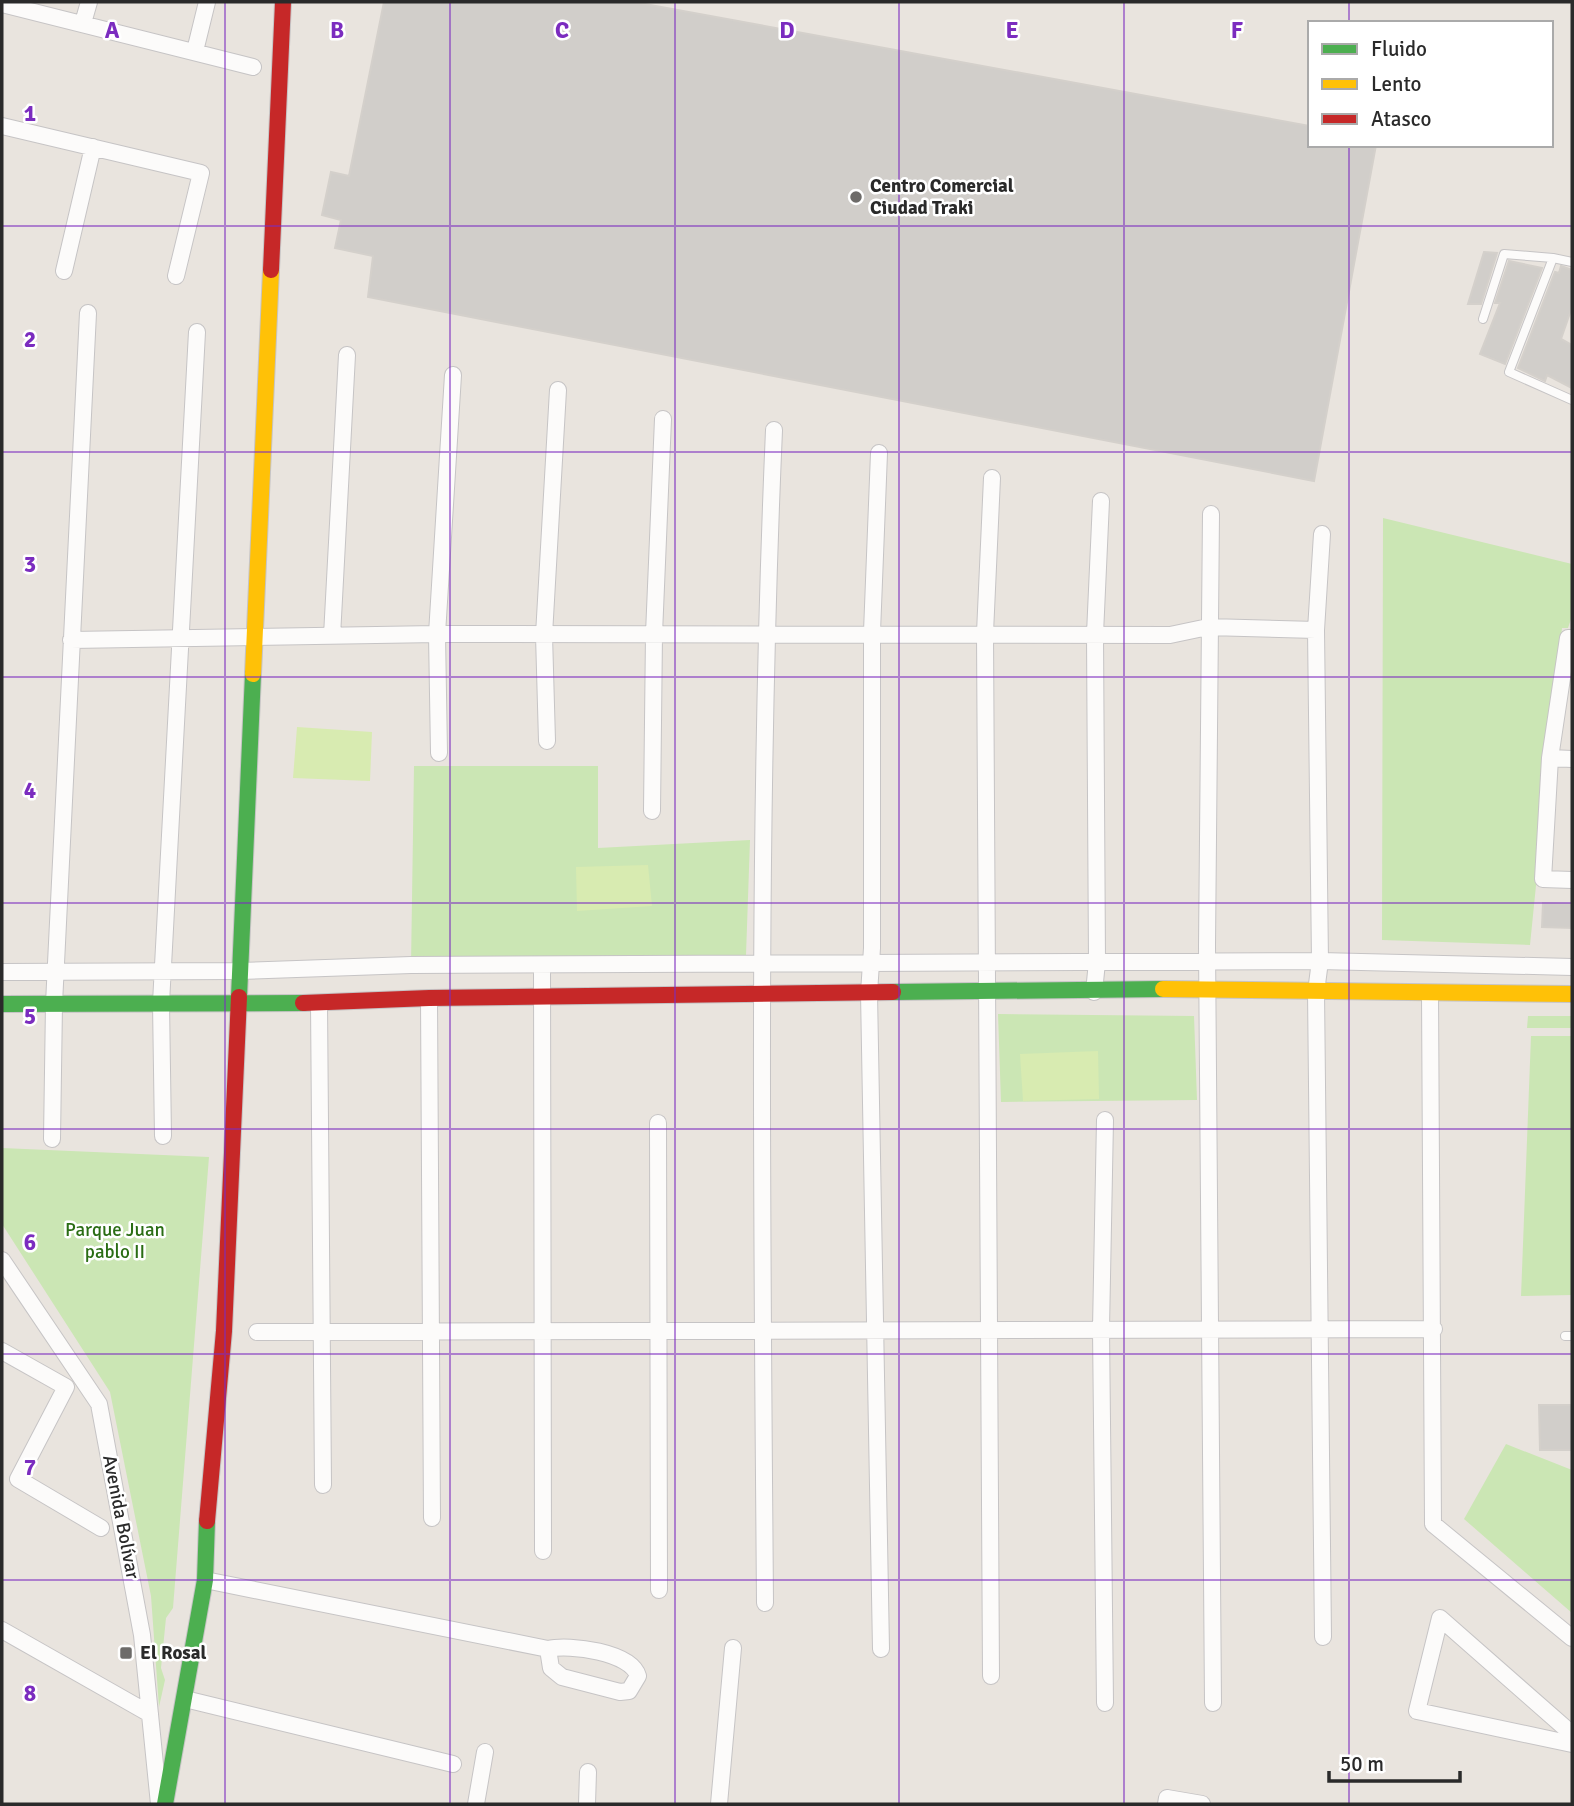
<svg xmlns="http://www.w3.org/2000/svg" width="1574" height="1806" font-family="Signika,sans-serif">
<style>
.green{fill:#cbe6b4}
.pitch{fill:#d8ebb1}
.building{fill:#d1ceca;stroke:#d4d0cb;stroke-width:2}
.lines{fill:none;stroke-linecap:round;stroke-linejoin:round}
.lane-casing{stroke:#c6c4c5;stroke-width:10}
.street-casing{stroke:#c6c4c5;stroke-width:18}
.fast-casing{stroke:#c6c4c5;stroke-width:18}
.slow-casing{stroke:#c6c4c5;stroke-width:18}
.jam-casing{stroke:#c6c4c5;stroke-width:18}
.lane{stroke:#fcfbfa;stroke-width:8}
.street{stroke:#fcfbfa;stroke-width:16}
.fast{stroke:#4caf50;stroke-width:16}
.slow{stroke:#ffc107;stroke-width:16}
.jam{stroke:#c62828;stroke-width:16}
.grid{fill:none;stroke:#7b2cbf;stroke-width:2;stroke-opacity:0.55}
.poi-dot{fill:#6d6b69;stroke:#fff;stroke-width:2.5}
.labels{text-anchor:middle;dominant-baseline:central;stroke-width:5;stroke-linejoin:round;paint-order:stroke}
.poi-label{font-size:19px;font-weight:bold;fill:#2a2a2a;stroke:#fff;text-anchor:start}
.park-label{font-size:19px;fill:#2a6d14;stroke:#fff}
.street-label{font-size:19px;fill:#2a2a2a;stroke:#fff}
.grid-label{font-size:23px;text-anchor:middle;font-weight:bold;fill:#7b2cbf;stroke:#fff;stroke-width:5;stroke-linejoin:round;paint-order:stroke}
</style>
<rect width="100%" height="100%" fill="#e9e4de"/>
<path class="green" d="M1383,518L1572,564V616L1568,628H1562L1530,945L1382,940Z
M414,766H598V848L750,840L746,955L411,965Z
M998,1014L1194,1016L1197,1100L1001,1102Z
M1528,1016H1572V1028H1527Z
M1531,1036H1572V1295L1521,1296Z
M2,1148L209,1157L173,1608L166,1618L161,1668L165,1680L159,1707L151,1596L110,1392L2,1224Z
M1506,1444L1572,1470V1613L1464,1519Z"/>
<path class="pitch" d="M297,727L372,732L370,781L293,778Z
M648,865L652,906L577,911L576,867Z
M1098,1051L1099,1099L1023,1101L1020,1054Z"/>
<path class="building" d="M384,2H634L1310,126V145H1376L1314,481L368,297L373,256L335,248L341,220L322,215L331,172L349,176Z
M1484,252L1497,253L1481,304H1468Z
M1509,261L1542,268L1505,364L1480,354L1500,303H1495Z
M1561,266L1572,270V307L1561,339L1572,345V388L1547,375L1545,381L1518,368L1555,272L1559,273Z
M1543,903L1572,904V928L1542,927Z
M1539,1405H1572V1450H1540Z"/>
<g class="lines">
<defs>
<path id="lane" d="M1572,262L1553,258L1509,372L1572,400
M1483,319L1504,254L1553,258
M1565,1336H1572"/>
<path id="street" d="M2,4L253,67
M83,23L89,2
M195,51L207,2
M2,126L201,173L176,276
M64,271L93,147
M879,453L872,632V948L869,993L881,1649
M1211,514L1207,946L1213,1703
M1322,534L1316,630L1320,961L1316,992L1323,1637
M332,636L347,355
M1572,638H1568L1550,758L1543,879L1572,880
M71,640L437,634L1170,635L1208,627L1316,630
M547,741L544,635L558,390
M439,753L437,634L453,375
M1550,758L1572,759
M652,811L654,634L663,419
M542,966L543,1551
M2,972L240,971L411,965L1320,961L1572,967
M1094,992L1097,962L1095,634L1101,501
M1430,993L1433,1524L1572,1638
M429,998L432,1518
M319,1003L323,1485
M658,1123L659,1590
M163,1136L161,1003L197,332
M52,1139L54,1004L88,313
M2,1260L99,1404L142,1635L159,1804
M257,1332L1434,1329
M2,1351L66,1387L18,1479L101,1528
M205,1580L548,1649C570,1644 631,1652 638,1676L629,1691L620,1692L562,1677L551,1668L548,1649
M765,1603C762,1212 757,821 774,430
M2,1630L150,1714
M991,1676L985,633L992,478
M185,1699L453,1764
M1105,1703L1101,1329L1105,1120
M1572,1734L1440,1618L1417,1711L1572,1744
M476,1804L485,1752
M587,1804L588,1772
M719,1804L733,1648
M1166,1804L1167,1798L1202,1804"/>
<path id="fast" d="M893,992L1163,989
M239,997L253,674
M2,1004L303,1003
M165,1804L205,1580L207,1521"/>
<path id="slow" d="M253,674L271,270
M1163,989L1572,994"/>
<path id="jam" d="M271,270L283,2
M303,1003L429,998L893,992
M207,1521L224,1331L239,997"/>
</defs>
<use href="#lane" class="lane-casing"/>
<use href="#street" class="street-casing"/>
<use href="#fast" class="fast-casing"/>
<use href="#slow" class="slow-casing"/>
<use href="#jam" class="jam-casing"/>
<use href="#lane" class="lane"/>
<use href="#street" class="street"/>
<use href="#fast" class="fast"/>
<use href="#slow" class="slow"/>
<use href="#jam" class="jam"/>
</g>
<path class="grid" d="M225,2V1804M450,2V1804M675,2V1804M899,2V1804M1124,2V1804M1349,2V23M1349,145V1804M2,226H1572M2,452H1572M2,677H1572M2,903H1572M2,1129H1572M2,1354H1572M2,1580H1572"/>
<g class="poi-dot">
<circle cx="856" cy="197" r="7"/>
<rect x="119" y="1646" width="14" height="14" rx="3.5"/>
</g>
<g class="labels">
<g class="poi-label">
<text x="870" y="186">Centro Comercial<tspan x="870" dy="22">Ciudad Traki</tspan></text>
<text x="140" y="1653">El Rosal</text>
</g>
<g class="park-label">
<text x="115" y="1230">Parque Juan<tspan x="115" dy="22">pablo II</tspan></text>
</g>
<g class="street-label">
<text transform="translate(121 1517) rotate(79)">Avenida Bolívar</text>
</g>
</g>
<g class="grid-label">
<text x="112" y="38">A</text>
<text x="337" y="38">B</text>
<text x="562" y="38">C</text>
<text x="787" y="38">D</text>
<text x="1012" y="38">E</text>
<text x="1237" y="38">F</text>
<text x="30" y="121">1</text>
<text x="30" y="347">2</text>
<text x="30" y="572">3</text>
<text x="30" y="798">4</text>
<text x="30" y="1024">5</text>
<text x="30" y="1250">6</text>
<text x="30" y="1475">7</text>
<text x="30" y="1701">8</text>
</g>
<rect width="1574" height="1806" fill="none" stroke="#2a2a2a" stroke-width="7"/>
<rect x="1308" y="21" width="245" height="126" fill="#ffffff" stroke="#aaaaaa" stroke-width="2"/>
<rect x="1322" y="44" width="35" height="10" fill="#4caf50" stroke="#aaaaaa" stroke-width="2"/>
<text x="1371" y="56" font-size="21" fill="#2a2a2a">Fluido</text>
<rect x="1322" y="79" width="35" height="10" fill="#ffc107" stroke="#aaaaaa" stroke-width="2"/>
<text x="1371" y="91" font-size="21" fill="#2a2a2a">Lento</text>
<rect x="1322" y="114" width="35" height="10" fill="#c62828" stroke="#aaaaaa" stroke-width="2"/>
<text x="1371" y="126" font-size="21" fill="#2a2a2a">Atasco</text>
<path d="M1329 1771v10h131v-10" fill="none" stroke="#2a2a2a" stroke-width="3.5"/>
<text x="1340" y="1771" font-size="21" fill="#2a2a2a" stroke="#ffffff" stroke-width="5" paint-order="stroke">50 m</text>
</svg>
